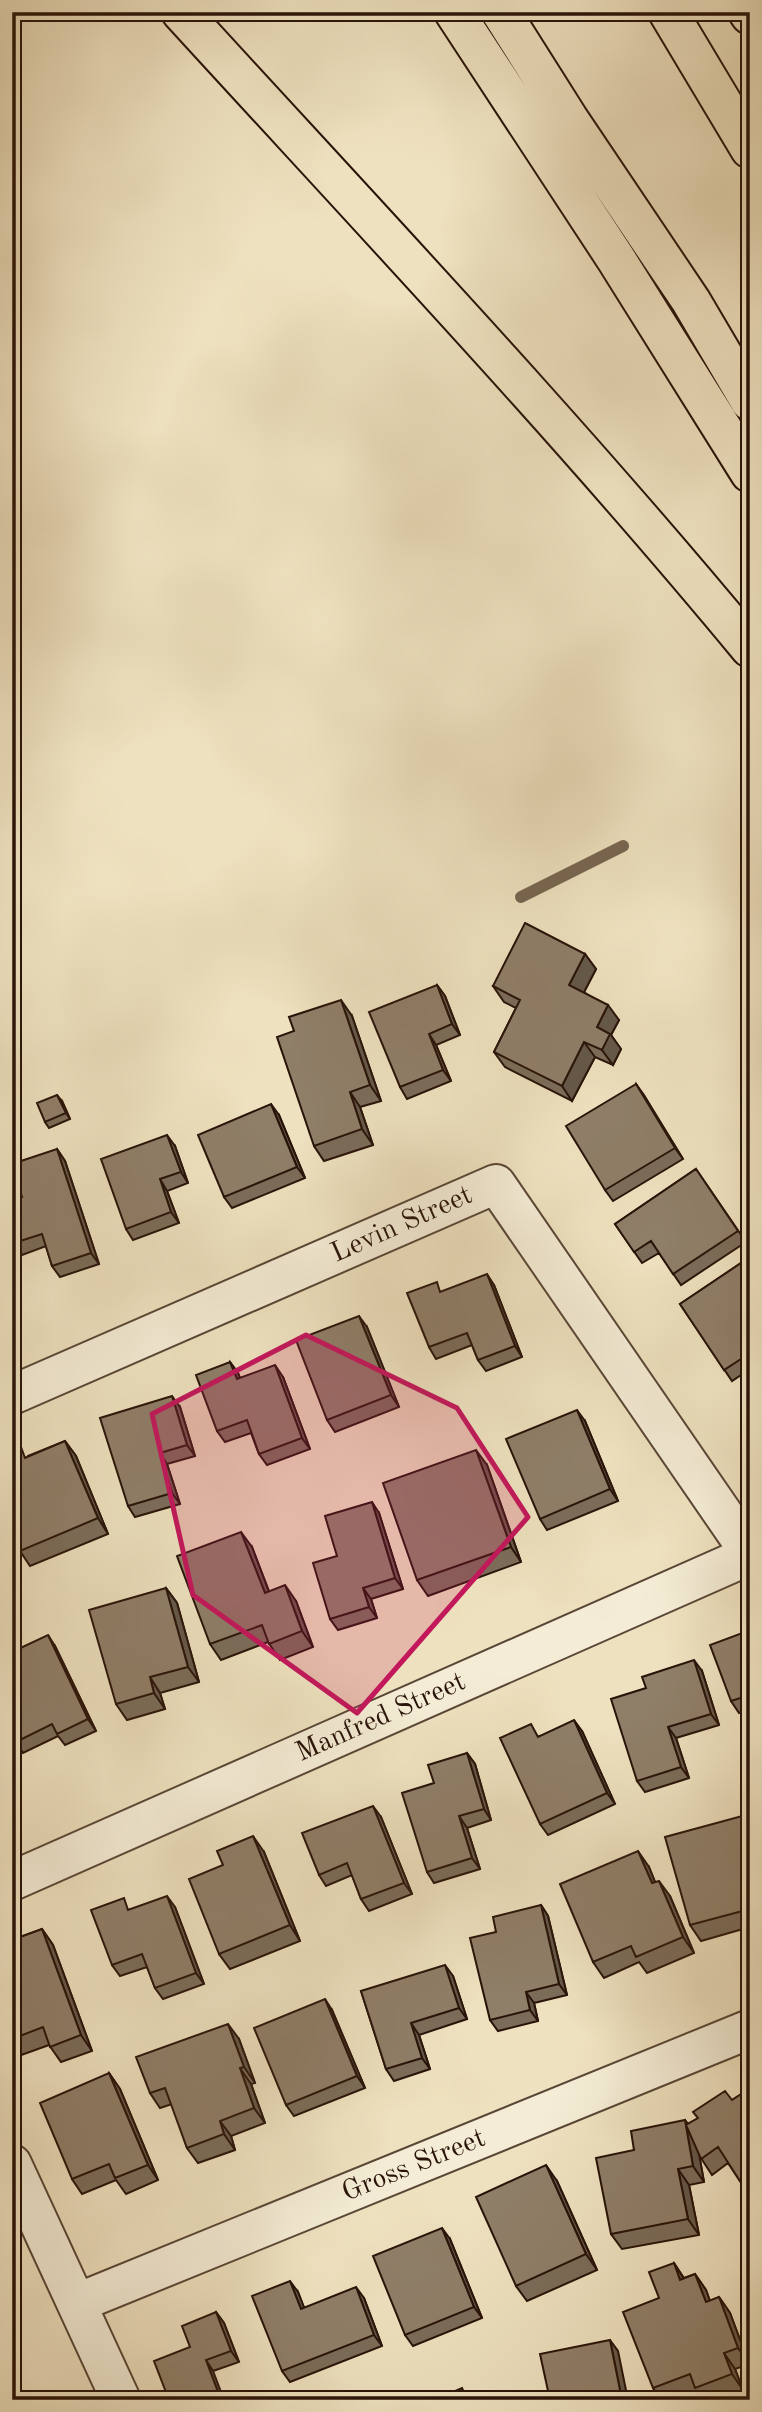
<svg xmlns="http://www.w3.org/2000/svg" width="762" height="2412" font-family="'Old Standard TT',serif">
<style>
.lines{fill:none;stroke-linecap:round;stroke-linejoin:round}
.stream{stroke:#776551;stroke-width:12}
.minor-casing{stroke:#5a4636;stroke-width:42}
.highway-casing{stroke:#291309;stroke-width:42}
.minor{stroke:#f4ecd5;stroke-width:38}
.highway{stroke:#eee1bf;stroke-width:38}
.wall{fill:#7b6c59;stroke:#291309;stroke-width:2}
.shaded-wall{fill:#645849;stroke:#291309;stroke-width:2}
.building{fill:#8f7e68;stroke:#291309;stroke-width:2}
.marked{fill:#c2185b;fill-opacity:0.2;stroke:#c2185b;stroke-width:5;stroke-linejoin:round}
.labels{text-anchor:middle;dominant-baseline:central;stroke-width:5;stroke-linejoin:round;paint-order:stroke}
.street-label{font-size:28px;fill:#291309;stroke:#f4ecd5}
</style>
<rect width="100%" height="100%" fill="#eee1bf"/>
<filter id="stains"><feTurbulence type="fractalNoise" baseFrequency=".00286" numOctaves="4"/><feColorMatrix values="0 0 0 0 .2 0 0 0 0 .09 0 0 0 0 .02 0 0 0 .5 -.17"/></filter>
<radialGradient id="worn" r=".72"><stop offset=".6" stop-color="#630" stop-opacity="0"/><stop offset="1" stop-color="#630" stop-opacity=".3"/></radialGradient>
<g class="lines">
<path class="stream" d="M521,897L623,846"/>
<defs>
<path id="minor" d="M12,1395L496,1184L750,1553
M12,1881L750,1555
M12,2164L121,2400
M77,2303L750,2029"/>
<path id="highway" d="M181,12C373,222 569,429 750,648
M454,12L616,259L750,473
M501,12L568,118L691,301L750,401
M668,12L750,149
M748,12L750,15"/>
</defs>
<use href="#minor" class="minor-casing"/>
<use href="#highway" class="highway-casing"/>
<use href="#minor" class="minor"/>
<use href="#highway" class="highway"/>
</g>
<path class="wall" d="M585,954L596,969L584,992L619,1020L611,1035L621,1049L613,1065L595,1057L572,1101L505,1067L494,1052L516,1008L504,1002L493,986Z
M437,985L445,996L460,1035L436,1045L451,1081L407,1099L400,1087Z
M352,1016L381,1101L360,1107L373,1145L324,1161L314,1146Z
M636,1084L683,1159L613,1201L605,1190Z
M62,1101L70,1119L49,1128L45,1122Z
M279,1115L305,1178L232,1208L224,1197Z
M175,1146L188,1183L167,1191L179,1223L133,1240L126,1229Z
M57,1149L65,1161L99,1264L60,1277L52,1266L46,1246L22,1255L14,1243L22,1197Z
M696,1169L746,1242L681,1285L659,1253L642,1263L615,1224Z
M750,1257V1369L732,1381L680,1304Z
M494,1285L522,1357L486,1371L478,1360L472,1345L436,1359L429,1347L443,1291Z
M367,1327L399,1407L335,1432L327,1420Z
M230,1362L238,1373L240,1378L283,1377L310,1449L267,1465L259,1454L251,1433L225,1442L217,1431Z
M180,1407L195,1456L167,1464L180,1504L135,1517L128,1506Z
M585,1421L618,1501L547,1530L540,1519Z
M65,1441L76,1456L108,1534L30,1566L20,1551L28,1456Z
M487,1465L521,1562L428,1596L417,1580Z
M379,1513L403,1589L371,1599L377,1618L338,1630L330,1619L337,1556Z
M252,1547L269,1591L296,1601L313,1647L280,1660L268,1642L221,1660L210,1644Z
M166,1588L177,1603L199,1682L160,1693L165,1709L127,1720L116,1704Z
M745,1632L750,1639V1709L739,1713L731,1701Z
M55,1646L96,1731L65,1745L58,1736L23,1753L16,1742Z
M702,1671L719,1725L676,1738L689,1778L645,1792L637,1781Z
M582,1731L615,1804L548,1835L540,1824V1736Z
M467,1753L475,1764L491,1820L467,1828L480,1869L434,1883L427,1872L434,1783Z
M746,1815L750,1820V1927L701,1941L690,1925Z
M381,1817L412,1894L369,1911L361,1899L352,1875L326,1886L319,1875Z
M264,1852L300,1941L230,1969L219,1954Z
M649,1867L655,1882L670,1896L694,1953L647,1973L639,1962L604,1978L593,1962Z
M541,1905L548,1916L567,1995L534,2003L538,2021L498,2031L490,2020L496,1932Z
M175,1907L204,1984L163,1999L155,1988L147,1967L120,1976L112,1965L131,1909Z
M42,1929L53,1945L92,2051L61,2062L49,2045L13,2058L12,2056V1940Z
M453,1976L467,2019L419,2035L430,2069L394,2081L386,2069L361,1991Z
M332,2010L365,2088L294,2116L286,2105Z
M239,2039L255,2083L251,2084L265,2123L231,2136L235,2150L198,2163L187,2148L172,2104L160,2108L150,2093Z
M109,2073L120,2089L158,2180L126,2194L116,2180L82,2194L72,2179Z
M749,2089L750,2196L728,2163L712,2175L699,2155L704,2182L689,2185L699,2235L622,2249L611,2234L634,2150L685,2120L688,2124L732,2100Z
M557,2181L597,2270L527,2301L516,2286Z
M450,2239L482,2318L413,2346L405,2335Z
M674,2263L684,2278L695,2274L706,2290L710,2301L719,2297L730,2313L749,2364L735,2369L743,2390L716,2400H704L697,2391L673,2400H661L653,2388L659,2298Z
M298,2292L304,2308L364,2298L382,2346L290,2382L282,2371Z
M216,2312L224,2323L239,2362L213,2371L190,2347Z"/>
<path class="shaded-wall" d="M585,954L596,969L580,1000L569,985Z
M437,985L445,996L460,1035L452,1024Z
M341,1000L352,1016L381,1101L370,1085Z
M608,1005L619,1020L611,1035L621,1049L613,1065L602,1050L597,1027Z
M429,1034L436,1045L451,1081L443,1070Z
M584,1042L595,1057L572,1101L562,1086Z
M636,1084L644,1095L683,1159L675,1148Z
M350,1092L360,1107L373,1145L362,1129Z
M57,1095L62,1101L70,1119L66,1113Z
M271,1104L279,1115L305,1178L297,1167Z
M167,1135L175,1146L188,1183L181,1172Z
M57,1149L65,1161L99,1264L91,1253Z
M160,1179L167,1191L179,1223L171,1212Z
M487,1274L494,1285L522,1357L515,1346Z
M359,1316L367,1327L399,1407L391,1395Z
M230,1362L238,1373L245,1391L237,1379Z
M275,1365L283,1377L310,1449L302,1438Z
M172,1396L180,1407L195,1456L187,1445Z
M577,1410L585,1421L618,1501L610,1489Z
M65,1441L76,1456L108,1534L98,1518Z
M476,1450L487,1465L521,1562L511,1547Z
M160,1453L167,1464L180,1504L172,1493Z
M372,1502L379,1513L403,1589L395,1578Z
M241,1532L252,1547L275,1608L265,1593Z
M285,1585L296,1601L313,1647L302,1631Z
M166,1588L177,1603L199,1682L188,1667Z
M363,1588L371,1599L377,1618L369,1607Z
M48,1635L55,1646L96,1731L88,1719Z
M694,1660L702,1671L719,1725L711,1714Z
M150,1677L160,1693L165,1709L154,1693Z
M574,1720L582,1731L615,1804L607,1793Z
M668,1727L676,1738L689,1778L681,1767Z
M467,1753L475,1764L491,1820L484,1809Z
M373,1806L381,1817L412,1894L404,1883Z
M459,1816L467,1828L480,1869L472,1858Z
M253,1836L264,1852L300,1941L290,1925Z
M638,1851L649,1867L662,1899L652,1883Z
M659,1881L670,1896L694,1953L683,1937Z
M167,1896L175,1907L204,1984L196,1973Z
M541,1905L548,1916L567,1995L559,1984Z
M42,1929L53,1945L92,2051L81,2035Z
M445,1965L453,1976L467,2019L459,2008Z
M526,1992L534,2003L538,2021L530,2010Z
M325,1999L332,2010L365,2088L357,2076Z
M411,2023L419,2035L430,2069L422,2058Z
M228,2024L239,2039L255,2083L244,2067Z
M240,2068L251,2084L265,2123L254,2108Z
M109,2073L120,2089L158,2180L148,2165Z
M685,2120L696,2136L704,2182L693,2166Z
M220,2121L231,2136L235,2150L224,2134Z
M546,2165L557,2181L597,2270L586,2254Z
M678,2169L689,2185L699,2235L688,2219Z
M442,2228L450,2239L482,2318L474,2307Z
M674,2263L684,2279L680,2280Z
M695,2274L706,2290L716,2318L706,2302Z
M290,2281L298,2292L309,2320L301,2309Z
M356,2287L364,2298L382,2346L374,2335Z
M719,2297L730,2313L749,2364L738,2348Z
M216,2312L224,2323L239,2362L231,2351Z
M610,2340L618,2351L628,2400H622Z
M724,2353L735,2369L743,2390L732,2374Z
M206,2360L213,2371L224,2400H221Z"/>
<path class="building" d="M525,923L585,954L569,985L608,1005L597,1027L610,1034L602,1050L584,1042L562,1086L494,1052L520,1000L493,986Z
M437,985L452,1024L429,1034L443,1070L400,1087L369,1012Z
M341,1000L370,1085L350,1092L362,1129L314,1146L277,1037L294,1031L289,1017Z
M636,1084L675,1148L605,1190L566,1126Z
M57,1095L66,1113L45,1122L37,1103Z
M271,1104L297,1167L224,1197L198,1135Z
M167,1135L181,1172L160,1179L171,1212L126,1229L101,1159Z
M57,1149L91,1253L52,1266L42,1234L14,1243L12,1238V1200L22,1197L12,1164Z
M696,1169L738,1231L673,1274L651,1241L634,1252L615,1224Z
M750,1257V1353L724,1370L680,1304Z
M487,1274L515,1346L478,1360L467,1333L429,1347L407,1293L437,1282L440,1292Z
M359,1316L391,1395L327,1420L296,1340Z
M230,1362L237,1379L275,1365L302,1438L259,1454L247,1420L217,1431L196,1375Z
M750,1380V1393L744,1383Z
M172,1396L187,1445L160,1453L172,1493L128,1506L100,1418Z
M577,1410L610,1489L540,1519L506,1439Z
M65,1441L98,1518L20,1551L12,1534V1450L21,1447L25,1458Z
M476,1450L511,1547L417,1580L383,1483Z
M372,1502L395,1578L363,1588L369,1607L330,1619L313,1563L337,1556L325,1516Z
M241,1532L265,1593L285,1585L302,1631L269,1644L262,1625L210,1644L177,1556Z
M166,1588L188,1667L150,1677L154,1693L116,1704L89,1610Z
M745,1632L749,1642H750V1695L731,1701L710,1645Z
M48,1635L88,1719L57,1734L52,1724L16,1742L12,1735V1652Z
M694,1660L711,1714L668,1727L681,1767L637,1781L611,1699L646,1688L642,1677Z
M574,1720L607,1793L540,1824L500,1738L531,1724L538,1737Z
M467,1753L484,1809L459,1816L472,1858L427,1872L402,1793L434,1783L428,1765Z
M373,1806L404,1883L361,1899L347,1863L319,1875L302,1833Z
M746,1815L750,1828V1909L690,1925L665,1837Z
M253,1836L290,1925L219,1954L189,1879L223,1865L217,1851Z
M638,1851L652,1883L659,1881L683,1937L636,1957L631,1946L593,1962L560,1884Z
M167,1896L196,1973L155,1988L142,1954L112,1965L91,1910L124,1898L128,1910Z
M541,1905L559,1984L526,1992L530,2010L490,2020L470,1938L496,1932L493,1917Z
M42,1929L81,2035L50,2047L43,2027L12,2039V1940Z
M445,1965L459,2008L411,2023L422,2058L386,2069L361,1991Z
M325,1999L357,2076L286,2105L254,2028Z
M228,2024L244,2067L240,2068L254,2108L220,2121L224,2134L187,2148L165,2088L150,2093L136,2057Z
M109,2073L148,2165L115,2178L109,2164L72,2179L40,2103Z
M749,2089L750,2191L747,2192L718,2147L701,2159L686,2125L698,2118L693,2112L725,2091L732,2100Z
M685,2120L693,2166L678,2169L688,2219L611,2234L596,2158L634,2150L631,2131Z
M546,2165L586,2254L516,2286L476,2197Z
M442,2228L474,2307L405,2335L373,2256Z
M674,2263L680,2280L695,2274L706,2302L719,2297L738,2348L724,2353L732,2374L695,2388L690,2374L653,2388L623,2312L659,2298L649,2272Z
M750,2276V2301L741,2280Z
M290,2281L301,2309L356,2287L374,2335L282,2371L252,2296Z
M216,2312L231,2351L206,2360L221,2400H169L154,2361L190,2347L182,2326Z
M610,2340L622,2400H550L540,2354Z
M462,2388L467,2400H434Z
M501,2391L505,2400H480Z"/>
<path class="marked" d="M306,1335L457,1408L528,1517L357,1713L193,1595L152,1414Z"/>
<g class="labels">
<g class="street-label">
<text transform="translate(402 1225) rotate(-24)">Levin Street</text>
<text transform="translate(381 1718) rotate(-24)">Manfred Street</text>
<text transform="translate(414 2166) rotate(-22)">Gross Street</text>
</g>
</g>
<rect width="762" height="2412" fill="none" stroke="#eee1bf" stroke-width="42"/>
<rect x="14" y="14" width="734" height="2384" fill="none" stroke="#291309" stroke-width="3.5"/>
<rect x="21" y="21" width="720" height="2370" fill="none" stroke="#291309" stroke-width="2"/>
<rect width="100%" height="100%" filter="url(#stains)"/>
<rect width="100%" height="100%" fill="url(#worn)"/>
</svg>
